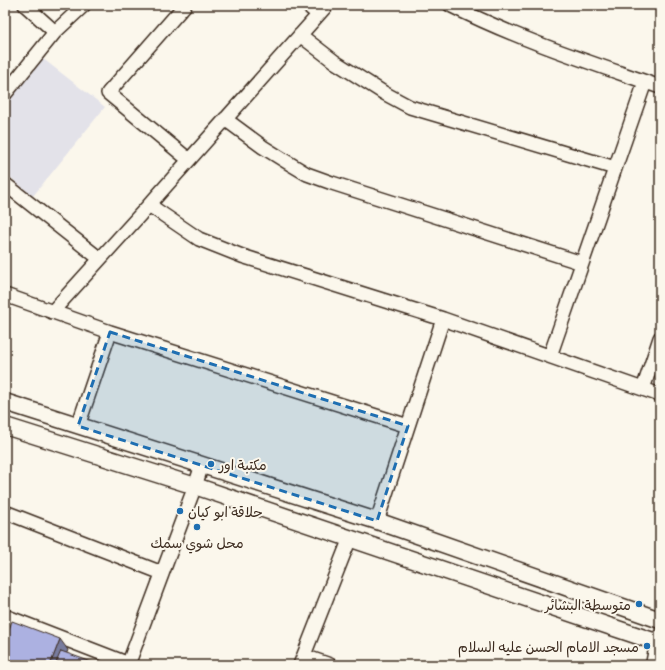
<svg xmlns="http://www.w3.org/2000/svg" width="665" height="670" font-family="'Patrick Hand','Playpen Sans Arabic',sans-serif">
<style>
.built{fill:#e3e2e9}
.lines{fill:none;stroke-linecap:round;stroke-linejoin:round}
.minor-casing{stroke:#3b2a1e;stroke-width:16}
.tertiary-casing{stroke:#3b2a1e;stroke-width:19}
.secondary-casing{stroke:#3b2a1e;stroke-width:21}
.minor{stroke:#fbf7ec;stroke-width:13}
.tertiary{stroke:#fbf7ec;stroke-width:16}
.secondary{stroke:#fbf7ec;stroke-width:18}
.shaded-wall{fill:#787c9e;stroke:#3b2a1e}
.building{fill:#acb1e1;stroke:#3b2a1e}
.marked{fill:#1f6fb2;fill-opacity:0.2;stroke:#1f6fb2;stroke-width:3;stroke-dasharray:8 5;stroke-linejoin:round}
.poi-dot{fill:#1f6fb2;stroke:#fbf7ec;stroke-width:1.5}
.labels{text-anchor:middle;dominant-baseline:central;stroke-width:4;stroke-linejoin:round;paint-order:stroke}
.poi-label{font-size:14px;fill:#3b2a1e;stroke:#fbf7ec;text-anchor:start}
</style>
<rect width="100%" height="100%" fill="#fbf7ec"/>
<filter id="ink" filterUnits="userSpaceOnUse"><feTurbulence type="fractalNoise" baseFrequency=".025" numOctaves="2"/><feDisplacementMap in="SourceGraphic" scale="8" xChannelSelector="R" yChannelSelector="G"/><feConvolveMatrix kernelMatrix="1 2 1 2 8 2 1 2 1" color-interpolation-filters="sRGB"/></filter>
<g filter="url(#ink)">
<path class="built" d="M42,58L105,107L33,196L5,173V105Z"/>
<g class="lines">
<defs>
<path id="minor" d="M25,5L55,32
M185,5L108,93L189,160
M307,5L318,14
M450,5C517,39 589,62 660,87
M300,35L335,62L384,93L410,107L615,168
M5,94L55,32L84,5
M225,119L263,147L287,162L307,174L332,183L582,263
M5,184L100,259
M149,205L199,239L242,256L443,319L660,395
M5,295L110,332L408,426
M52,312L149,205L327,5
M550,356L645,82
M643,389L660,338
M78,426L110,332
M5,512L162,573
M377,521L443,319
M5,616L129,664
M5,640L13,619
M304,656L330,665
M128,665L195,486L202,465
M300,665L350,538"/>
<path id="tertiary" d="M5,402L377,521L660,620
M5,426L195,486L659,643"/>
<path id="secondary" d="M655,665L660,639"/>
</defs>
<use href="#minor" class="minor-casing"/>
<use href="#tertiary" class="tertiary-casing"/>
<use href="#secondary" class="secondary-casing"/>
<use href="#minor" class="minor"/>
<use href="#tertiary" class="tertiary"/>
<use href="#secondary" class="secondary"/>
</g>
<path class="shaded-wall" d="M60,639L68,650L62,665H50Z"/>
<path class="building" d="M12,621L60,639L50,665H5V640Z
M61,651L100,665H55Z"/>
</g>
<path class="marked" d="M110,332L408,426L377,521L78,426Z"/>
<g class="poi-dot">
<circle cx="211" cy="464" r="4"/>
<circle cx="180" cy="511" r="4"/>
<circle cx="197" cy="527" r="4"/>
<circle cx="639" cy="604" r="4"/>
<circle cx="647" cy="646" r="4"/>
</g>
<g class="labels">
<g class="poi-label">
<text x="219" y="464">مكتبة اور</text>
<text x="188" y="511">حلاقة ابو كيان</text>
<text x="197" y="542" text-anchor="middle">محل شوي سمك</text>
<text x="631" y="604" text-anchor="end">متوسطة البشائر</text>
<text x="639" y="646" text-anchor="end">مسجد الامام الحسن عليه السلام</text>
</g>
</g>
<rect width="665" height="670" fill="none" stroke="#fbf7ec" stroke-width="20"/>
<rect x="10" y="10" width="645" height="650" fill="none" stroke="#3b2a1e" stroke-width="1.5" filter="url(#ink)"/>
</svg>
